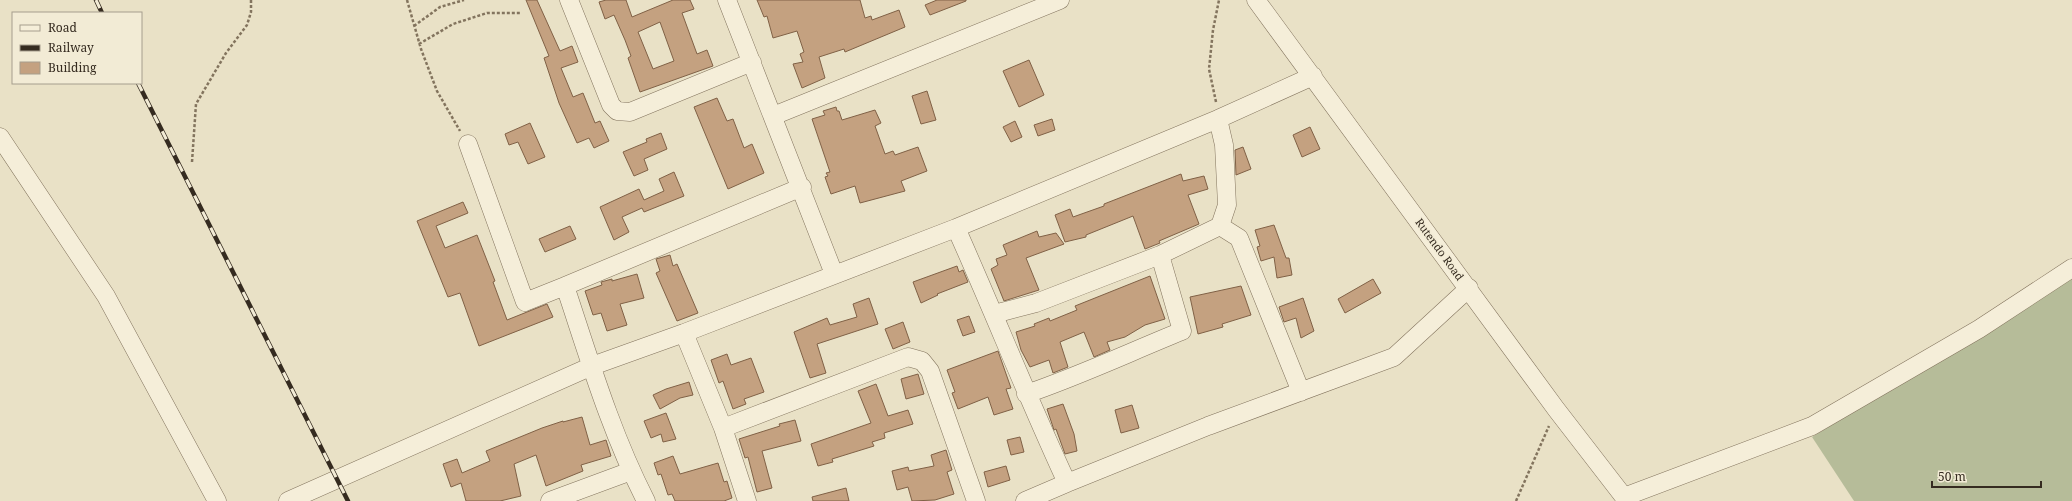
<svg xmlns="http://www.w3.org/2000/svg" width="2072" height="501" font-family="'Noto Serif',serif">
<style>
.cemetery{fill:#b6bc99}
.building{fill:#c4a180;stroke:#806146;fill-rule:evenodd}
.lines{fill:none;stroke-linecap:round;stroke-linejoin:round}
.minor-casing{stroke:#83745e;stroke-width:19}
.path{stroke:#83745e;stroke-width:2.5;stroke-dasharray:3 2;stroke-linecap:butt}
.minor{stroke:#f5eed9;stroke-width:18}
.rail-casing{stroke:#352b20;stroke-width:4.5}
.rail{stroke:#f2ebd5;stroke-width:3;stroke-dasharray:9;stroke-linecap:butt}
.labels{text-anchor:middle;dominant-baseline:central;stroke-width:3;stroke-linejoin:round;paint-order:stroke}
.street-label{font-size:11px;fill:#352b20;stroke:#f2ebd5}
</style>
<rect width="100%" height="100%" fill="#e9e1c6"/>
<path class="cemetery" d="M2072,278V501H1854L1812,437Z"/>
<path class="building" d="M526,0H537L560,51L572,46L578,62L561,68L573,97L583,93L595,123L600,121L609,141L594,148L589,138L577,143L559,103L544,58L549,56Z
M606,0H626L632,17L673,0H690L694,9L682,13L697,54L707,50L713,66L640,92L628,58L631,56L625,40L614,15L605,19L599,2ZM660,22L674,61L653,69L638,32Z
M757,0H860L865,18L871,16L872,20L899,10L905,27L845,52L844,49L819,57L825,78L802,88L793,64L803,62L800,54L804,52L797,31L773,38L767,16L764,17Z
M937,0H966V1L930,15L925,5Z
M1029,60L1044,95L1019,107L1003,71Z
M927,91L936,120L921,124L912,96Z
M717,98L727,121L733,119L744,148L752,144L764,173L728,189L694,107Z
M836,107L837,111H839L842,120L875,110L881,123L875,126L885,154L893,151L895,155L918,147L927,171L901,181L905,191L860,203L855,186L831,194L825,177L828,176L826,173L830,172L812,119L825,115L823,111Z
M1052,119L1055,130L1038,136L1034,125Z
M1015,121L1022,137L1011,142L1003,127Z
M530,123L545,157L528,164L518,142L509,145L505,134Z
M1310,127L1320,149L1302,157L1293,135Z
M661,133L667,149L644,159L648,170L634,176L623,152L647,142L646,139Z
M1243,147L1251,169L1236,175L1235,150Z
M674,172L684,196L644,212L642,208L622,217L629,232L614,240L600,207L639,189L644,200L664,191L659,179Z
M1181,174L1183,181L1204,176L1208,189L1188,195L1199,224L1159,241L1160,243L1145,249L1133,216L1086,235V237L1065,242L1055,215L1070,209L1073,217L1104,206V204Z
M463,202L468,213L436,226L445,248L477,235L495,281L493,282L507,320L547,304L553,317L479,346L460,293L448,297L417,221Z
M1274,225L1286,258H1289L1292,275L1277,278L1274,257L1261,261L1257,247L1260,246L1255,230Z
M570,226L576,239L545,252L539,239Z
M1037,231L1039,237L1056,233L1064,244L1026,258L1039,290L1004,301L991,269L998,265L996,259L1007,255L1003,245Z
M670,255L673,266L677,264L698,313L677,321L656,273L660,271L656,259Z
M957,266L959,272L963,270L968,282L937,294L938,295L921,303L913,282Z
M637,274L644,298L620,304L627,325L607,331L601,313L593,315L585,291L602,285L601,282L612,279V281Z
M1150,276L1165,319L1145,325L1125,337L1107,342L1110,350L1094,357L1084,332L1060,342L1068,367L1053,373L1049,360L1030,367L1021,350L1016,332L1035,326L1034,324L1049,318L1050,321L1077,310L1075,306Z
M1373,279L1381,293L1345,313L1338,299Z
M1241,286L1251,315L1222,324L1223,327L1198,334L1190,297Z
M869,298L878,324L817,344L826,373L810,378L794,332L827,318L830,325L857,317L853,304Z
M1303,298L1314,331L1301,338L1296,318L1284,322L1279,307Z
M969,316L975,332L963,336L957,320Z
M903,322L910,342L893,349L885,329Z
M998,351L1011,388L1006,389L1013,409L994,415L988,397L958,409L952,393L955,392L947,370Z
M727,354L731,365L751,358L764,392L744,399L746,404L733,409L723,381L719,383L711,360Z
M918,374L924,394L906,399L901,379Z
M689,382L693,395L680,398L660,409L653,395L666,389Z
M876,384L888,416L908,410L913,424L884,433L885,438L872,442L874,446L832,459L833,462L818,466L811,444L871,423L858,391Z
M1063,404L1074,434L1077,451L1065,454L1056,429L1054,430L1047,409Z
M1132,405L1139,428L1121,433L1115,410Z
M666,413L676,439L663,442L661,434L651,438L644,421Z
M582,417L590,445L606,440L611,456L581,465L583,471L546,486L536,455L514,464L521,496L500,501H466L461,483L451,487L443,464L457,459L462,473L490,461L486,451L542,428L563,421V422Z
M795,420L801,441L762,451L772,488L757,492L748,457L745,458L739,439L780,426L779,424Z
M1020,437L1024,452L1011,455L1007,440Z
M946,450L952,470L947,472L954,494L935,500L912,501L908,487L897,490L892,471L908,467L909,471L934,466L931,455Z
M673,456L680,474L718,463L724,482L727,481L732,498L724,501H675L672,494L668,495L661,474L658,475L654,463Z
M1006,466L1010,480L988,487L984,472Z
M846,488L849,501H813L812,497Z"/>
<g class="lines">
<defs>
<path id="minor" d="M569,0L611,105L617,111L630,112L752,62
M727,0L834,274
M1256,0L1556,409L1624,497L1812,426L1979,329L2072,268
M773,116L1060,0
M0,137L106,296L217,501
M468,144L525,302L565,286
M1220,226L1239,238L1301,392
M956,228C994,313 1028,399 1067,483L1025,501
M994,314L1036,303L1160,255
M684,333L723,428L747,501
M1026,394C1079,376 1130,352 1182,331L1160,255L1220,226L1227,205L1224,145L1218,119
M723,428L908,357L922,361L930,371L976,501
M1067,483L1208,426L1394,357L1469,288
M288,501L592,366L684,333L956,228L1218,119L1313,76
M550,501L631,471
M646,501C611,433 589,358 565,286L802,187"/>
</defs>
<use href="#minor" class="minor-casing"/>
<path class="path" d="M407,0L421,49L437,91L460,131
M414,26L440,7L464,0
M419,44L453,24L487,13H520
M1216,102L1209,69L1213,30L1219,0
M192,162L196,104L226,53L247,25L251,12V0
M1516,501L1549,426"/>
<use href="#minor" class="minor"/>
<defs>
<path id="rail" d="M96,0L102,13
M138,83L348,501"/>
</defs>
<use href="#rail" class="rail-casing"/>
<use href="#rail" class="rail"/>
</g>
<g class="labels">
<g class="street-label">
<text transform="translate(1440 249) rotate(54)">Rutendo Road</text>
</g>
</g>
<rect x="12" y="12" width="130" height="72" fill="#f2ebd5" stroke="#a69e8d"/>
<rect x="20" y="25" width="20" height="6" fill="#f5eed9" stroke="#a69e8d"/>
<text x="48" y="32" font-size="12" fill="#352b20">Road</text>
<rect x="20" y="45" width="20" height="6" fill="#352b20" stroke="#a69e8d"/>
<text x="48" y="52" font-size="12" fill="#352b20">Railway</text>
<rect x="20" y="62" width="20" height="12" fill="#c4a180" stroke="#a69e8d"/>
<text x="48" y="72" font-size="12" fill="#352b20">Building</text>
<path d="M1932 481v6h109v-6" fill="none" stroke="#352b20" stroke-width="2"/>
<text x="1938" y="481" font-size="12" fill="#352b20" stroke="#f2ebd5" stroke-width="3" paint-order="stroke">50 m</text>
</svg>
